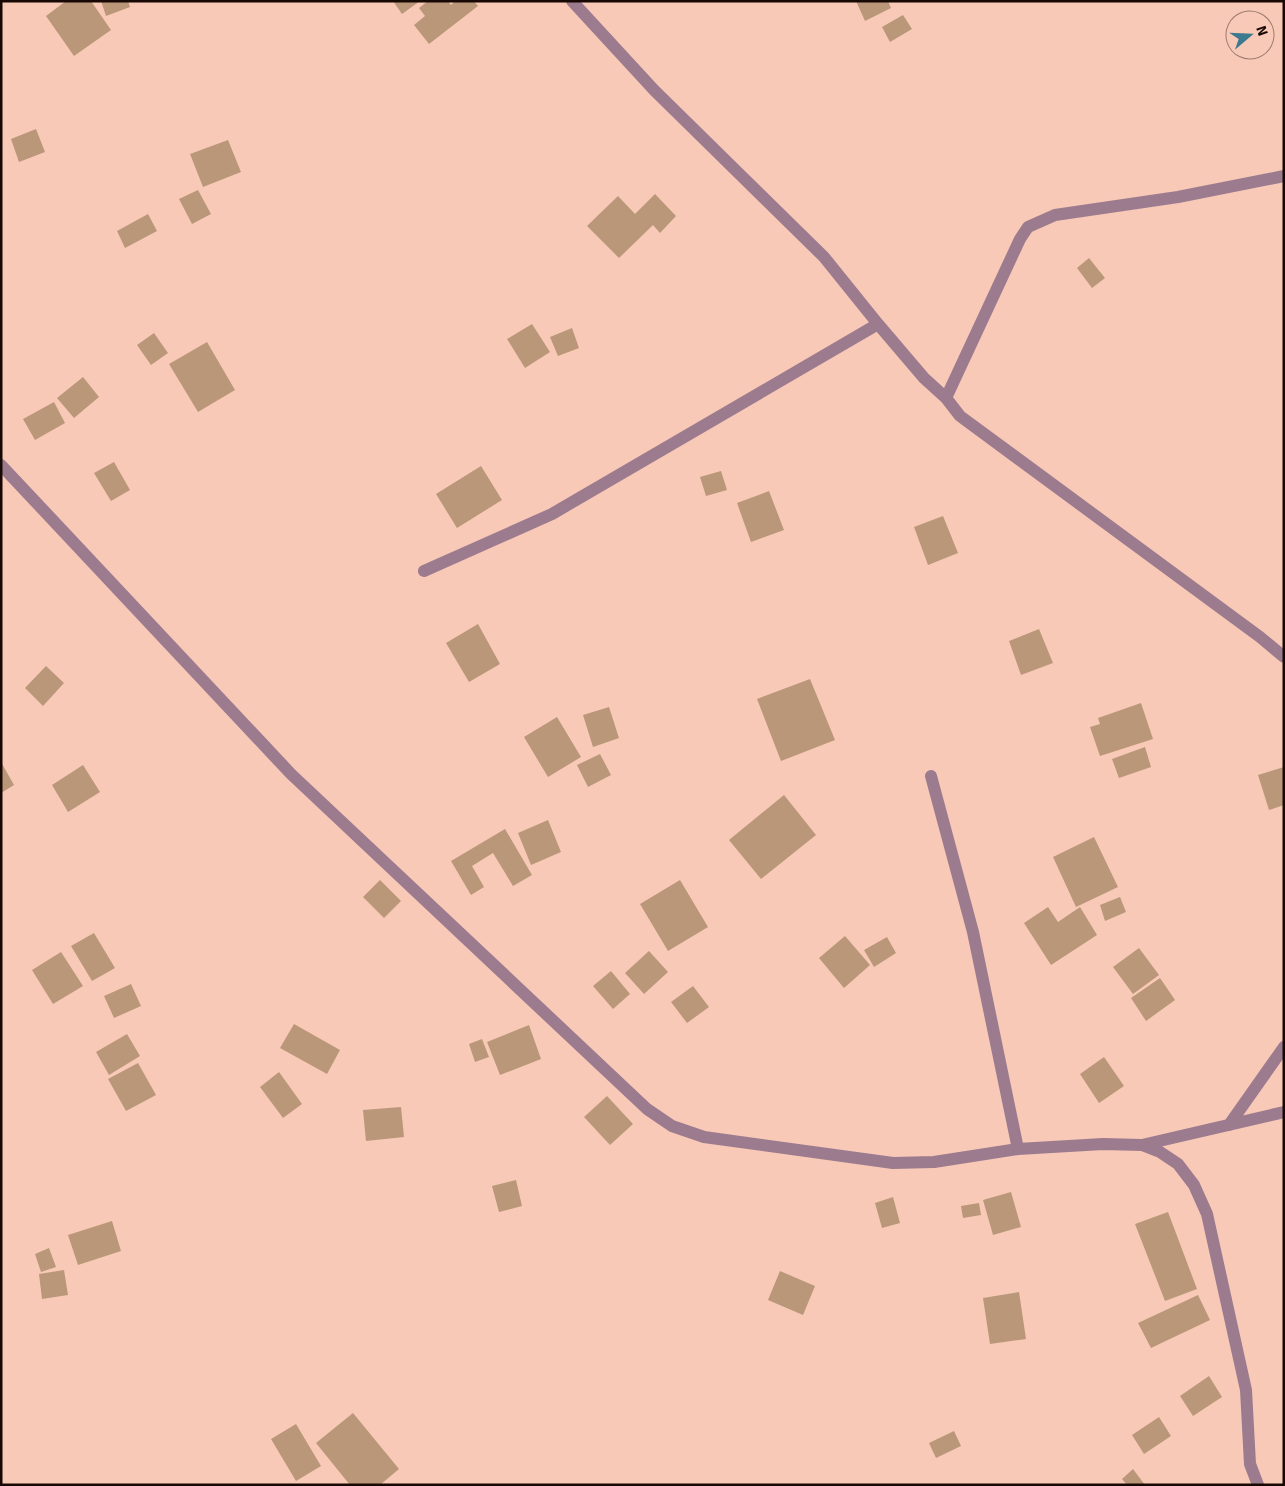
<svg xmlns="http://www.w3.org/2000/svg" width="1285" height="1486" font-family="Signika,sans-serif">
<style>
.building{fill:#ba9779}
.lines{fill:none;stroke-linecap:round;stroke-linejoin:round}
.minor{stroke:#9c7b8f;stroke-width:12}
</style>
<rect width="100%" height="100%" fill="#f8c9b7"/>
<path class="building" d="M66,1H91L111,30L74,56L46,16Z
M101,1H128L130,7L106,16Z
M393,1H420L402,14Z
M428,1H448L451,5L455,1H474L478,6L429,44L414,25L425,16L419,8Z
M856,1H888L891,8L865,21Z
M903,15L912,29L890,42L882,27Z
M36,129L45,152L19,162L11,139Z
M228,140L241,172L203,187L190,154Z
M198,190L211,214L192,224L179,199Z
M655,194L676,216L660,233L653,225L619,258L587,226L618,196L635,214Z
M148,214L157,231L125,248L117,231Z
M1089,258L1105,278L1092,288L1077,268Z
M532,324L550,352L525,368L507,339Z
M572,328L579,348L558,356L550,337Z
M154,333L168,353L151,365L137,345Z
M207,342L235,390L198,412L169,364Z
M83,377L99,397L74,418L57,398Z
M54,402L65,423L35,440L23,419Z
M114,462L130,490L111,501L94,473Z
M481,466L502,500L457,528L436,494Z
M721,471L727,490L706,496L700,477Z
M769,491L784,530L751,542L737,503Z
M943,516L958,553L928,565L914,527Z
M478,624L500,664L469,682L446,643Z
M1039,629L1053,663L1021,675L1009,641Z
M46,666L64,683L43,706L25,688Z
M810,679L835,740L781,761L757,699Z
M1141,703L1153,739L1100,756L1090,727L1100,724L1098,718Z
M609,707L619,738L593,747L583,715Z
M557,717L581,757L548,777L524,737Z
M1145,747L1151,767L1119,778L1112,759Z
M600,754L611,775L588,787L577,765Z
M1,762L14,785L1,793Z
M83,765L100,792L68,812L52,785Z
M1284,767V805L1269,810L1258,775Z
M784,795L816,835L761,879L729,840Z
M548,820L561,852L531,865L518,833Z
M505,829L532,875L513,886L493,853L472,866L484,887L471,895L451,861Z
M1094,837L1118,887L1076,907L1053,857Z
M380,880L401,901L384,918L363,897Z
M680,880L708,927L668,951L640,904Z
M1120,897L1126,912L1105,921L1100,905Z
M1048,907L1058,922L1080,907L1097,935L1051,965L1024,923Z
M94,933L115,968L92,981L71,946Z
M845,936L870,965L844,988L819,958Z
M887,937L896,953L874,967L864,950Z
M1139,948L1159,975L1133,994L1113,967Z
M649,951L668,972L644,994L625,973Z
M61,952L83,986L53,1004L32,970Z
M611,971L630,994L613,1009L593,986Z
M1160,978L1175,1000L1146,1021L1131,998Z
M131,984L141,1006L114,1018L104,996Z
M693,986L709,1007L687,1023L671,1002Z
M294,1024L340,1050L327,1074L280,1048Z
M529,1025L541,1059L500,1075L487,1042Z
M127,1034L140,1056L109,1075L96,1052Z
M482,1039L489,1057L475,1062L469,1044Z
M1104,1057L1124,1086L1099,1103L1080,1074Z
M138,1063L156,1095L126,1111L108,1079Z
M279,1072L302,1104L283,1118L260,1087Z
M607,1096L633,1124L610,1145L584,1117Z
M401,1107L404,1137L366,1141L363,1110Z
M516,1180L522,1206L499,1212L492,1186Z
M1011,1192L1021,1227L993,1235L983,1200Z
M893,1197L900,1223L882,1228L875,1203Z
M979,1203L981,1215L963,1218L961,1206Z
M1168,1212L1197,1289L1165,1301L1135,1224Z
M112,1221L121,1251L78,1265L68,1235Z
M49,1248L56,1267L41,1272L35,1254Z
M64,1270L68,1295L42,1299L39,1274Z
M780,1271L815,1286L803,1315L768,1300Z
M1019,1292L1026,1339L990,1344L983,1298Z
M1198,1295L1210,1320L1151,1348L1138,1323Z
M1209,1376L1222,1397L1193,1416L1180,1396Z
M353,1413L399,1469L380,1485H350L316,1443Z
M1159,1417L1171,1436L1144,1454L1132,1435Z
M296,1424L321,1466L296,1481L271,1439Z
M954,1431L961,1446L936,1458L929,1443Z
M1133,1469L1145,1485H1127L1122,1479Z"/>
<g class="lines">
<path class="minor" d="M572,1L654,90L824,257L878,324L924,378L946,398L960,416L1260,637L1284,657
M946,398L1020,239L1028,227L1055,215L1178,197L1284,176
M1,465L291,774L647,1109L672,1126L704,1137L893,1163L934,1162L1018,1149L1103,1144L1142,1145L1284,1112
M424,571L552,514L878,324
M931,776L973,932L1018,1149
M1229,1125L1284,1047
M1142,1145L1160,1152L1178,1164L1194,1185L1207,1214L1246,1390L1250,1464L1258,1485"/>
</g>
<rect width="1285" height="1486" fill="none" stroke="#170804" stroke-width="5"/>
<g transform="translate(1250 35) rotate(71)"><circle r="24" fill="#f8c9b7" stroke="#9e7c6f"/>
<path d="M0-4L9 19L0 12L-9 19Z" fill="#3b7a8f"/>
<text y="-8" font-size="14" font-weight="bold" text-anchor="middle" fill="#170804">N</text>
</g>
</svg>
